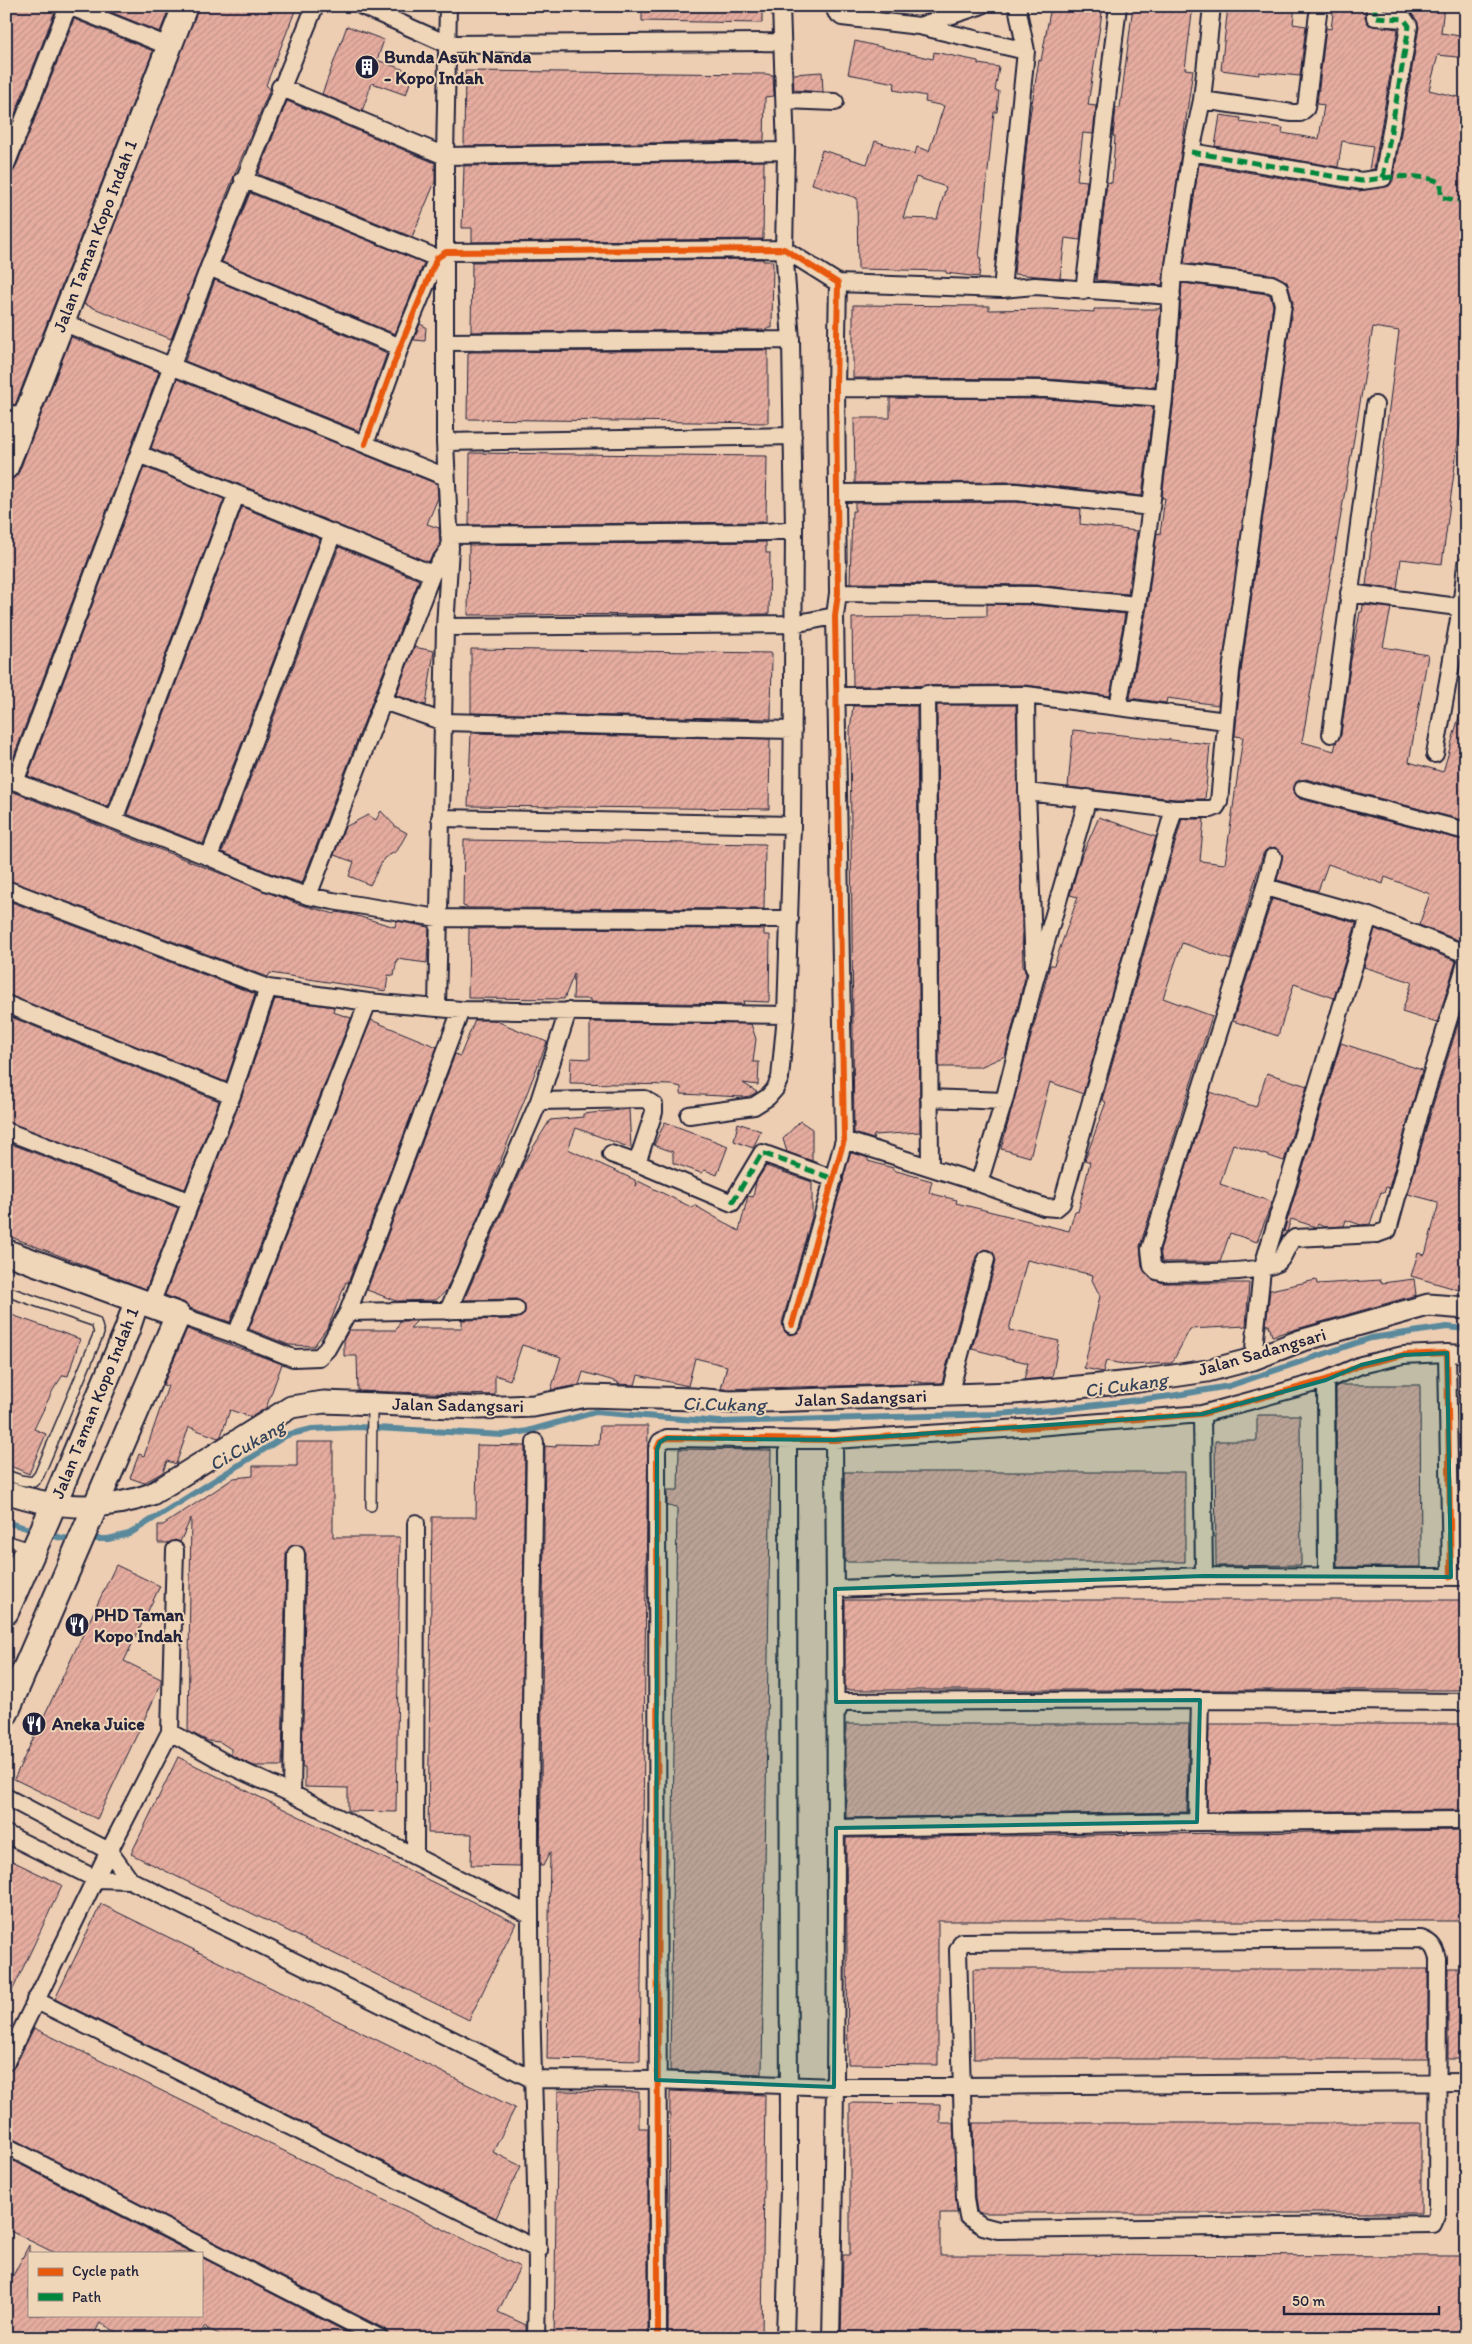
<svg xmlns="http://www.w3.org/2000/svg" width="1472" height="2344" font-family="Itim,sans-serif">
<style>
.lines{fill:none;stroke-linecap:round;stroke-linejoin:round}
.stream{stroke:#5a899c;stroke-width:6}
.building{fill:url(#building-hatch);stroke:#22223b;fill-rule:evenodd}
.service-casing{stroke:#22223b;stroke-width:12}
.minor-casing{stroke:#22223b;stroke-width:20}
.tertiary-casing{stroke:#22223b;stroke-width:25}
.secondary-casing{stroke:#22223b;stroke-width:28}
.service{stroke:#f0d6b8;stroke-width:9}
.minor{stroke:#f0d6b8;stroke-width:16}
.tertiary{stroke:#f0d6b8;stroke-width:21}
.secondary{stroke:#f0d6b8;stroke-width:24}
.quiet{stroke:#00873e;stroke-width:5;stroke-dasharray:10 5;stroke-linecap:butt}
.cycleway-casing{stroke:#f0d6b8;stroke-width:9}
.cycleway{stroke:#e8590c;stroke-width:6}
.marked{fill:#0f766e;fill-opacity:0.2;stroke:#0f766e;stroke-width:4;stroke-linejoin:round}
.labels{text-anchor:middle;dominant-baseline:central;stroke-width:4;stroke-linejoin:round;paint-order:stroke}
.poi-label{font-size:18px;font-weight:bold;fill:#22223b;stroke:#f0d6b8;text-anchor:start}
.street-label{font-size:18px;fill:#22223b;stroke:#f0d6b8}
.water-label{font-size:19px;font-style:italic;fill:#35445b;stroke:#f0d6b8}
</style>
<defs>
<pattern id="building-hatch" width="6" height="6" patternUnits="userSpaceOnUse" patternTransform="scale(1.25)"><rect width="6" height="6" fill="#e5ac9f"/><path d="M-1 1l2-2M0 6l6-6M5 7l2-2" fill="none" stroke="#c4948a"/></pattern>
</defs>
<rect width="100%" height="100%" fill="#eeceb3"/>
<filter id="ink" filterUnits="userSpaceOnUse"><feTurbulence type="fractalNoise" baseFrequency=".02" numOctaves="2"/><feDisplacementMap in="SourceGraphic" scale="10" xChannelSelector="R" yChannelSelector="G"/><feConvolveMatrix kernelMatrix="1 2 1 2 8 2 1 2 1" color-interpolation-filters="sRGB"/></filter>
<g filter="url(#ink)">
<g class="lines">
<path class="stream" d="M6,1522L36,1531
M46,1534L62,1538L75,1539
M88,1539H108L129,1534L287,1435L312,1429L358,1427L503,1435L528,1431L595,1412L719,1422L997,1414L1054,1410L1171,1396L1229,1386L1371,1338L1447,1327L1466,1329"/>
</g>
<path class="building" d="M6,6H57L6,137Z
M96,6H170L160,32Z
M198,6H297L266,85L270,89L234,176L171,339L84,304Z
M642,6H762V23L642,21Z
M1051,6H1103L1088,105L1096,106L1093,134L1083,133L1077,180L1087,181L1080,240L1065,238L1060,278L1014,274L1029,122L1039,60L1041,61Z
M1133,6H1193L1185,69L1193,70L1162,285L1096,280L1107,182L1112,183L1115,136H1113L1116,108H1120Z
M1228,6H1295L1293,24L1306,26L1300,76L1259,72V75L1221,70Z
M1334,6L1365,7V17L1369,25L1398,29L1374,169L1369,170L1373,146L1342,141L1338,167L1215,146L1220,115L1241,118L1240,122L1283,128L1282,133L1319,139L1324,105L1317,104L1326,28L1331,29Z
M1385,6H1444L1441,33L1466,37V58L1438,55L1429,90L1466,99V404H1463L1442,564L1401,559L1397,589L1366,585L1399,331L1373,327L1302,742L1334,751L1336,743L1341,735L1351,660L1360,612H1362L1363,605L1391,608L1383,647L1428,655L1409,762L1443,772L1461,710L1466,711V821L1306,779L1296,782L1293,791L1300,799L1466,841V943L1419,925L1430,894L1385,877L1383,884L1328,864L1318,891L1277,880L1283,855L1275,847L1266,850L1263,854L1231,960L1182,943L1163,998L1212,1016L1140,1246L1142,1267L1150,1278L1163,1283H1249L1246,1326L1190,1329L1172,1363L1129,1365L1106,1361L1103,1372L1084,1368L1100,1296L1092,1280L1093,1275L1027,1260L1009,1330L1059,1341L1052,1377L1024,1380L1028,1363L972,1349L996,1261L993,1252L984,1249L976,1256L942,1383H923L911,1380V1384L721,1389L727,1366L695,1358L688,1386L638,1375L635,1385L618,1384V1382L583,1372L579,1385L551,1390L561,1357L522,1345L510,1380L495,1375V1395L358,1391L357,1356H344V1339L349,1330H396L400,1321H417L410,1328H462V1320L516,1319L524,1314L525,1304L516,1299L464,1300L524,1162L550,1120L583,1117V1114L629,1109L631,1148L576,1128L568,1149L635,1180L636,1186L638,1181L693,1208L694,1205L739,1231L748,1196L753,1197L756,1182L766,1166L812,1182V1216L782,1323L785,1332L790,1335L799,1332L802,1328L850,1154L853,1153L868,1158V1161L893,1168V1170L932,1181L929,1193L957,1200L956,1203L1069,1231L1075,1211L1078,1212L1090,1162L1085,1160L1106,1102L1102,1100L1182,819H1204L1200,861L1225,864L1243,737L1235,736L1241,672L1293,302L1287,282L1275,275L1184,263L1199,164L1359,191L1389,186L1393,180L1419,27L1417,21L1409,11Z
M74,19L153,51L15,405L6,402V175L12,173L15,169Z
M347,26L384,40L377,60L413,73L406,95L372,83L362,111L322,94Z
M855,41L933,59L934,52L978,61V64L999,67L995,91H999L997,112H994L979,258H981L979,277L946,273V271L858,269L857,198L812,184L822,150L867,164L875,141L915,154L917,147L929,151L944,106L925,102L926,96L894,90L895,83L848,74ZM916,177L946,187L937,219L903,218Z
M465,71L766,74L773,75L774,96L765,97L764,141L464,146Z
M822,72L823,92L794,90L793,74Z
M287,101L435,163V182L412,237L258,174Z
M764,161L763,239L472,242V228H462L464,166Z
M250,193L424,263L395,334L222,262Z
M763,259V261H773L772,328H768V330L471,332L472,262Z
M215,280L387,353L359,431L185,361Z
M1182,283L1268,294L1270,295L1273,305L1218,705L1167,698L1166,703L1130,698L1147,607L1157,533L1160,534L1165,498H1162L1174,399Z
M853,305L989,306V310L1049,309L1094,312V309H1159L1161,305L1155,387L1047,379L853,378Z
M420,324L426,327L425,341L414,340Z
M71,337L159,372L9,769L6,768V480L14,478L19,472Z
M768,350V423L467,419L468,353L471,352Z
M177,379L437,484L438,498L427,524L439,528L440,545L428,562L151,448Z
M890,398L1047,399L1153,407L1142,496L1016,482L855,483L854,418H890Z
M470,453L767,456L766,522L469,525Z
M144,467L224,499L108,807L28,776Z
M1015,502L1081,509L1080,524L1137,531L1128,594L1036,585L850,583L852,511H855V503Z
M242,507L320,539L203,844L127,814Z
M766,542V553H770L769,614L468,615L469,545Z
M339,547L419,580L302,883L270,873L222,852Z
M987,604L1035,605L1125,614L1110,696L1026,685L853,686L852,618L987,616Z
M414,647L434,651L426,705L396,695Z
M471,649L772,653L771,719L471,713Z
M937,705H1016L1023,966L1026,974L1005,1056L980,1067H939Z
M853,706H917L920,1132L874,1135L873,1139L854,1133L850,730Z
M1073,730L1210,744L1205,799H1175L1068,787Z
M471,733L770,739L769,809L468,806Z
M6,789L298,904L335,914L336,912L354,915L395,927L396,921L429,927L427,963L397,959L394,976L388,975L386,991L270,973L268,977L6,879Z
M381,811L396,827L407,833L397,851L384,858L370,885L349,876L354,862L334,855L345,827L368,815L376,820Z
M1099,817L1156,837L1083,1094L1050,1082L1030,1157L1001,1149L1050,965H1054L1078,897L1070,895L1080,860Z
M464,840L765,844L764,909L469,908L463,906Z
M1272,899L1356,923L1334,998L1294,984L1278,1036L1233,1021Z
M6,900L255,994L226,1082L6,994Z
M469,928L764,929V935H770L769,1002L743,1001L744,1004L590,1002V999H573L574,974L564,999L468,998Z
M1375,929L1456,961L1437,1023L1402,1012L1412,982L1364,967Z
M1466,998V1292L1411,1276L1418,1253L1425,1255L1438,1206V1202L1408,1194L1433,1105Z
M275,999L334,1007L333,1012L351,1018L230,1322L190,1308L185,1303L165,1295L241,1099Z
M6,1015L219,1101L185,1189L6,1121Z
M371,1020L437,1047L348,1283L346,1282L329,1325L314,1346L289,1345L249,1329Z
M475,1020H494L547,1042L482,1208L446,1291L436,1300L396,1301L367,1290L455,1054L460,1056Z
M590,1022L751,1024L756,1039L753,1062H759L758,1085L743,1083L757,1092L750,1096L743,1097L681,1094V1087L673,1085L570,1083L571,1058L590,1059Z
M1341,1043L1422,1070L1389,1188L1386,1187L1384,1193L1381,1192L1370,1224L1361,1225L1346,1220L1344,1226L1324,1227L1318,1224L1316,1227L1291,1219L1287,1232L1284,1231Z
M1267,1073L1307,1086L1284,1161L1233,1144L1220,1184L1272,1202L1257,1242L1230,1233L1220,1262H1162L1160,1250L1210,1092L1256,1107Z
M800,1121L812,1129V1161L787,1152L783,1139Z
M665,1122L728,1146L717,1175L705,1170L701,1173L673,1163V1152L654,1145Z
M738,1123L761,1131L753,1148L734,1141Z
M6,1142L178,1208L146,1289L6,1235Z
M1414,1279L1416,1295L1272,1336L1269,1325H1266L1270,1290L1316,1280L1317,1284L1381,1280L1382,1283Z
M6,1313L80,1339L68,1376L63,1375L53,1390L34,1429L46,1434L29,1474L6,1464Z
M187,1329L282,1364L266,1408L251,1417L230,1410L221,1436L218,1438L189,1427L176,1464L167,1461L163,1472L144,1483L130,1478L139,1454L144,1456L168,1386L163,1385Z
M1339,1385H1420L1421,1567H1337L1336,1387Z
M1257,1415H1300L1301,1565L1216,1566L1215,1441H1257Z
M600,1426H648L640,2061L547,2059L550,1852L543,1866H540L545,1446L556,1447V1444L599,1445Z
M297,1442H333V1537H400L396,1812L348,1811V1788L305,1787V1767H302L306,1554L301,1545L291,1546L286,1554L282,1766H254L231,1755V1749L220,1742L208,1741L188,1731L191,1518L180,1542L175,1540L168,1543H158V1525H163L234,1478L253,1476V1466H297Z
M477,1445L525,1446L520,1866L471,1865L472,1834L428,1833L432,1517H476Z
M679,1449L771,1450L762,2074L670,2071L677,1507L667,1506V1490H678Z
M844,1472H1185V1562H845Z
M116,1565L160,1586L124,1661L161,1679V1684L97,1819L14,1779Z
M845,1600H1466V1690H845Z
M846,1724H1189L1187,1812L846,1818Z
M1209,1724H1466V1810L1207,1812Z
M178,1757L516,1923L469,2020L131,1854Z
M1466,1830V1921H938V2065L848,2064L846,1838Z
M6,1858L62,1885L6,2004Z
M101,1904L515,2108L493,2152L521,2166L496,2218L55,1999Z
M1448,1968H1466V2059H1448Z
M973,1969H1428V2059H974Z
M34,2028L520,2267L498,2312L526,2325V2338H390L385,2329L6,2136V2072L15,2066Z
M558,2091L639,2092V2128H648V2338H554Z
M670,2091L765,2095L762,2338H668Z
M850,2103L940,2104V2123H953L957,2213H940V2255L1466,2256V2338H841L843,2255H850Z
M973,2123H1421V2213H981L977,2211L975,2198Z
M6,2157L192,2253H55L6,2229Z
M29,2245V2315H201V2257L358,2338H227L204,2327L198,2338H128L100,2323L92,2338H6V2289Z"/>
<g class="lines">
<defs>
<path id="service" d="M6,1291L96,1322L99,1333L39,1475L33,1482L20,1480L6,1475
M371,1506L372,1404
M6,1540L25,1546
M6,1572L22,1545"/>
<path id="minor" d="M69,6L168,46
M362,6L447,44L782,42
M834,6L836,12L842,17L919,26L980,6
M919,26L1026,51
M280,87L445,156L786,151
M785,100L835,102
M1202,100L1292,113H1300L1306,108L1319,6
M1191,152L1361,181L1383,178L1409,26L1404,19L1375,17V6
M6,165L68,6
M243,179L437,258
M209,267L400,347
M838,283L1002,289L1035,286L1172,296
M1002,289L1026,51L1017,6
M1084,291L1118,6
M62,322L446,477
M445,342L791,340
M836,388L1047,389L1164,398
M6,412L25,419
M445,442L793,436
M365,444L400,347L437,258L446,252L784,249L838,283L836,388L838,593L835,616L844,1140L792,1325
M139,454L432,574
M838,493L1016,492L1151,507
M449,535L768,532L794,529
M838,593L1036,595L1137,605
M1349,593L1466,608
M445,627L793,624L835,616
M927,694L930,1167
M1026,695L1027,792L1034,968
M837,696L1026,695L1226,721
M383,701L444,722L793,730
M1118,706L1137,605L1151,507L1164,398L1173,272L1191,152L1202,100L1212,6
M1331,734L1375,405
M1435,754L1461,608L1466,565
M6,778L209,857L266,882L308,896L333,901L438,918L790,919
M15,782L209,267L315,6
M1303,789L1466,831
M1027,792L1174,809H1211L1216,807L1219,802L1231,671L1283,304L1279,288L1271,284L1173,272
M440,818L792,825
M114,820L236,495
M209,857L333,533
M1265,887L1273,857
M6,889L268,988L368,1002L461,1010L786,1015
M308,896L432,574L449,549
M1369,916L1466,954
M6,1004L232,1095
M437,1008L445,627L450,548L445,442V156L448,6
M929,1098L1004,1101
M539,1101L645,1099L654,1105V1112L637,1163
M689,1115L754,1106L768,1097L775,1089L780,1078L786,1015L792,825L794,529L791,340L784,249L786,151L781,6
M6,1131L191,1202
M844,1140L979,1183L1044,1207L1056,1208L1062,1203L1174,809
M611,1154L637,1163L732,1203L762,1153L834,1179
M979,1183L1004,1101L1034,983L1088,798
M151,1304L232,1095L268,988
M448,1311L539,1101L568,1011
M348,1312L516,1309
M178,1315L236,1335L293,1358L319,1357L327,1349L348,1312L461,1010
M236,1335L368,1002
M1447,1353L1465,1354
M1253,1359L1262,1269L1369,916L1265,887L1150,1249L1152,1266L1157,1271L1165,1273C1188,1272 1262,1274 1277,1263C1286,1257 1286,1243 1295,1238L1377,1234L1388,1230L1423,1102L1466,963
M1326,1380L1327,1576
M949,1395L986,1259
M1202,1414L1204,1576
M535,1442C533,1599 529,1757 530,1915C530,2056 540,2197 536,2338
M835,1589L1204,1576L1466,1577
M836,1714L842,1702L1200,1700L1466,1702
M170,1732L231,1766L292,1794L530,1915
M292,1794L296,1554
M6,1797L109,1851L130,1880
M1197,1822L1200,1700
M836,1828L1197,1822L1466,1820
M6,1834L96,1879L130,1880L532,2079L656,2080L834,2087L1466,2082
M415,1856L416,1523
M1421,1939C1432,1943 1435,1948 1438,1959L1437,2215L1433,2224L998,2230L983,2226L968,2217L965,2199L958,1950L962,1942Z
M35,2000L539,2250
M6,2062L109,1851L170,1732L175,1550
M6,2146L380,2338
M658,2338L657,1449L660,1442L667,1438L834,1440L1037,1427L1202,1414L1326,1380L1361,1365L1403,1355L1447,1353L1451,1577
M785,2338L789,2189L788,1441
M831,2338C838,2039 836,1739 834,1440"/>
<path id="tertiary" d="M6,1492C55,1509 103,1512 152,1494L291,1407L324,1402L479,1408L533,1406L587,1396L693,1399L730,1402L1014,1393L1132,1382L1207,1371L1253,1359L1300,1341L1428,1305L1466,1308"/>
<path id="secondary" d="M6,467L185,6
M6,1252L178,1315L6,1713
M6,1612L47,1520L127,1330L137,1300"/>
</defs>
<use href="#service" class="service-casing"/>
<use href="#minor" class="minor-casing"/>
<use href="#tertiary" class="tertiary-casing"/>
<use href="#secondary" class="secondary-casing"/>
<use href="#service" class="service"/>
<use href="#minor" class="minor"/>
<use href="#tertiary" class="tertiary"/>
<use href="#secondary" class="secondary"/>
<path class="quiet" d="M1191,152L1361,181L1383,178L1409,26L1404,19L1375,17V6
M1383,178C1397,176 1429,175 1441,183V197L1466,202
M732,1203L762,1153L834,1179"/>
<defs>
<path id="cycleway" d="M365,444L400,347L437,258L446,252L784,249L838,283L836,388L838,593L835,616L844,1140L792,1325
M658,2338L657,1449L660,1442L667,1438L834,1440L1037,1427L1202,1414L1326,1380L1361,1365L1403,1355L1447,1353L1451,1577"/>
</defs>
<use href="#cycleway" class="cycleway-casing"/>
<use href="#cycleway" class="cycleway"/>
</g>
</g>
<path class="marked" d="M1447,1353L1451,1577L1204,1576L835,1589L836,1702L1200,1700L1197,1822L836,1828L834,2087L656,2080L657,1449L660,1442L667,1438L834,1440L1202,1414L1326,1380L1361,1365L1403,1355Z"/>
<defs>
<symbol id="building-disc" viewBox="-11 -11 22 22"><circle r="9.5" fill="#22223b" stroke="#f0d6b8"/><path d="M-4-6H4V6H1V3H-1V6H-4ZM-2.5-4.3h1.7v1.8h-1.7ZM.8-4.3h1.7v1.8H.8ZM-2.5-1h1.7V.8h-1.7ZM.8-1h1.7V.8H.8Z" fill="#fff"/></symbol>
<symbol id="restaurant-disc" viewBox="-11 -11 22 22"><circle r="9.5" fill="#22223b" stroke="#f0d6b8"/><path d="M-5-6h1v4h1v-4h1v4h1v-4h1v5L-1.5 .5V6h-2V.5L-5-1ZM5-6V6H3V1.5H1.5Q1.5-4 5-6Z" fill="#fff"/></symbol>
</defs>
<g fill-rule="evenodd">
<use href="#building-disc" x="353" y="53" width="28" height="28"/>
<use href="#restaurant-disc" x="63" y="1611" width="28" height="28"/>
<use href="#restaurant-disc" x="20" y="1710" width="28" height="28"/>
</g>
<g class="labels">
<g class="poi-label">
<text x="384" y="57">Bunda Asuh Nanda<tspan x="384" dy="21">- Kopo Indah</tspan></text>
<text x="94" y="1615">PHD Taman<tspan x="94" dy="21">Kopo Indah</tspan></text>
<text x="52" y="1724">Aneka Juice</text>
</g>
<g class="street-label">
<text transform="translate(95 236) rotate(-69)">Jalan Taman Kopo Indah 1</text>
<text transform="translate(1262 1352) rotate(-16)">Jalan Sadangsari</text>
<text transform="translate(861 1398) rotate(-2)">Jalan Sadangsari</text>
<text transform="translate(95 1403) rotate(-68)">Jalan Taman Kopo Indah 1</text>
<text transform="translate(458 1405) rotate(1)">Jalan Sadangsari</text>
</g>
<g class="water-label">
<text transform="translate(1126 1385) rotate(-8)">Ci Cukang</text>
<text transform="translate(724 1404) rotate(1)">Ci Cukang</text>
<text transform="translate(247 1445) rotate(-30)">Ci Cukang</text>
</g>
</g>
<rect width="1472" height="2344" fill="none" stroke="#f0d6b8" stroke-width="25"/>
<rect x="12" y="12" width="1447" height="2319" fill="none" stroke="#22223b" stroke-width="2" filter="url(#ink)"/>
<rect x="28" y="2252" width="175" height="65" fill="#f0d6b8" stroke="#9e8e86"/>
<rect x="38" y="2268" width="25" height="8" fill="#e8590c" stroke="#9e8e86"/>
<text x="72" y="2276" font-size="15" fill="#22223b">Cycle path</text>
<rect x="38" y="2293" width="25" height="8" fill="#00873e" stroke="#9e8e86"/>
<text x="72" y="2302" font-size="15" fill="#22223b">Path</text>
<path d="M1284 2306v8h155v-8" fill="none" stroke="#22223b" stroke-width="2.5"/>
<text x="1292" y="2306" font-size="15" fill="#22223b" stroke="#f0d6b8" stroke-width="4" paint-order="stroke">50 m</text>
</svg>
